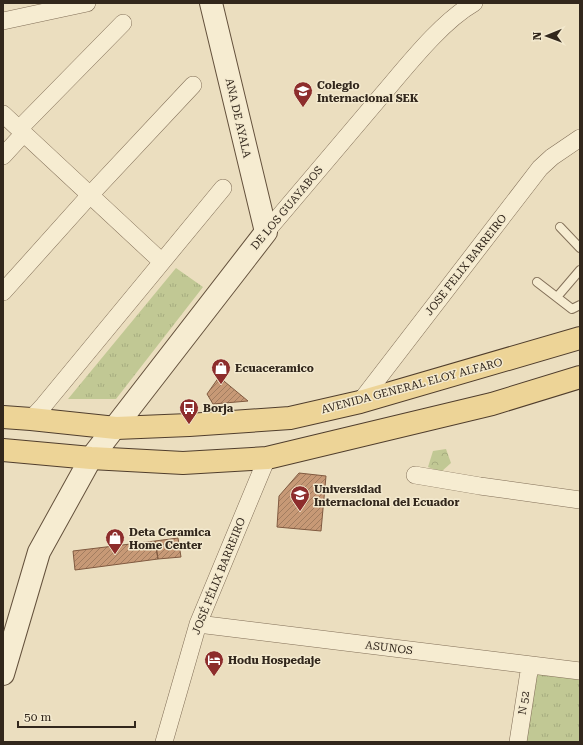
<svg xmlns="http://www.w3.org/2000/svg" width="583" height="745" font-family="'Roboto Serif',serif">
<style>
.grass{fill:url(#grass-tufts)}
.forest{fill:url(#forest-crowns)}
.building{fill:url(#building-hatch);stroke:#805a40}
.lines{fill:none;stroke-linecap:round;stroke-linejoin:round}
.lane-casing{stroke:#826f58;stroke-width:10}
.street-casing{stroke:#826f58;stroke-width:18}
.secondary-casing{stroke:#64513c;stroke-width:24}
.primary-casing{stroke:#503e2d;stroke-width:24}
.lane{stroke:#f6ecd1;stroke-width:8}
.street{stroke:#f6ecd1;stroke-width:17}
.secondary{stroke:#f6ecd1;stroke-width:22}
.primary{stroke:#edd497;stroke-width:22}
.labels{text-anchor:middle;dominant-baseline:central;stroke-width:3;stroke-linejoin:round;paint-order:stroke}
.poi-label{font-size:11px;font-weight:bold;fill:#32271c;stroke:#f3e9ce;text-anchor:start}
.street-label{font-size:11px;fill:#32271c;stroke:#f3e9ce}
</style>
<defs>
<pattern id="grass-tufts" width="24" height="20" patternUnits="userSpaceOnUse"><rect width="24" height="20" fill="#c1c894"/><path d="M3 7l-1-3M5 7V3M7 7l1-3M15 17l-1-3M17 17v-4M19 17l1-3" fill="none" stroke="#a6ac7f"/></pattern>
<pattern id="forest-crowns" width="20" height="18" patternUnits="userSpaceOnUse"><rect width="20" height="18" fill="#c1c894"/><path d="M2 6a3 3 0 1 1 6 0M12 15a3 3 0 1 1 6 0" fill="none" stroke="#a6ac7f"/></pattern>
<pattern id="building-hatch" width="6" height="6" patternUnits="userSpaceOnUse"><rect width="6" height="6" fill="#c79976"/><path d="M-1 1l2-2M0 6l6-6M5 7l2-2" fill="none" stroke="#a27d60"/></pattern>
</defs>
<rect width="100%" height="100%" fill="#ebdebf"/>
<path class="grass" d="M176,268L203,287L116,399H68Z
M532,667L580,674V742H521Z"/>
<path class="forest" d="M446,449L451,463L441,472L428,467L433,451Z"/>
<path class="building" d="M219,377L248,401L213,404L207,394Z
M299,473L326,476L321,531L277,527L279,496Z
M178,538L181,557L158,559L155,541Z
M155,541L158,559L75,570L73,551Z"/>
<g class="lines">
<defs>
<path id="lane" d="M560,227L580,248
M537,282L572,309L580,305
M557,297L580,270"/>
<path id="street" d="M3,21L87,3
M3,114L162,262L44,405L31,419
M19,129L123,23
M3,156L24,133
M266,232C305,186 343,141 382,95C407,66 441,22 474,3
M162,262L223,188
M3,292L90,195L193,85
M360,402L540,168L552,157L580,138
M415,475L480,486L580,500
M198,624L580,671
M164,742L198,624L267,458
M518,742L530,665"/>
<path id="secondary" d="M3,674L39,552L91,458L266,232L211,3"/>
<path id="primary" d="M3,417L31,419L116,428L189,425L290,418L360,402L580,338
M3,450L91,458L183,463L267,458L492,404L580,377"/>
</defs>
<use href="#lane" class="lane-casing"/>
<use href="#street" class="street-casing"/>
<use href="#secondary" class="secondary-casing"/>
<use href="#primary" class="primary-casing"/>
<use href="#lane" class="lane"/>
<use href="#street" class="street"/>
<use href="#secondary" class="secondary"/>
<use href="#primary" class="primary"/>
</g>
<defs>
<symbol id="school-pin" viewBox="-11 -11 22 30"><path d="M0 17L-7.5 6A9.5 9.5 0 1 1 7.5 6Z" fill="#8d2d2c" stroke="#f3e9ce"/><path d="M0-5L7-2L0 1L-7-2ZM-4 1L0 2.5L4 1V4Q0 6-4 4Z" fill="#fff"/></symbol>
<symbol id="shop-pin" viewBox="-11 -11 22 30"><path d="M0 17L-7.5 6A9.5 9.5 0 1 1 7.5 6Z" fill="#8d2d2c" stroke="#f3e9ce"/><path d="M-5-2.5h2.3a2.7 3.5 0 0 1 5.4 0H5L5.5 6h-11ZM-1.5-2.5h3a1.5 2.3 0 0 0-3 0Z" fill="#fff"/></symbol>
<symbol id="bus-pin" viewBox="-11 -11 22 30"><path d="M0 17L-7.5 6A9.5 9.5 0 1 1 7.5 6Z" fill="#8d2d2c" stroke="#f3e9ce"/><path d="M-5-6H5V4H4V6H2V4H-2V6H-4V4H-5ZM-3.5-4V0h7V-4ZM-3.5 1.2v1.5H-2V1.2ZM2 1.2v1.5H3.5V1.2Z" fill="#fff"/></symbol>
<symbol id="university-pin" viewBox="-11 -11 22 30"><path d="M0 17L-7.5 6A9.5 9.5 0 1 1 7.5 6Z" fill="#8d2d2c" stroke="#f3e9ce"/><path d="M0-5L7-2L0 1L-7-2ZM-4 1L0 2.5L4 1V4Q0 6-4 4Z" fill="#fff"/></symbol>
<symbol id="hotel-pin" viewBox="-11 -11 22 30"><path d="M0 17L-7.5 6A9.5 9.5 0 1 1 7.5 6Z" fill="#8d2d2c" stroke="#f3e9ce"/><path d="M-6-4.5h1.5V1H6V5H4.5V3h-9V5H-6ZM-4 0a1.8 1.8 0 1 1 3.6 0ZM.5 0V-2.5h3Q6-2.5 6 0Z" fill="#fff"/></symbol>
</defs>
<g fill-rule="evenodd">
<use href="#school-pin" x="292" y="80" width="22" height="30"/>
<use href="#shop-pin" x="210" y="357" width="22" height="30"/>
<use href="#bus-pin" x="178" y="397" width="22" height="30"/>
<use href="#university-pin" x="289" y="484" width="22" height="30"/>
<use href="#shop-pin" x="104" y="527" width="22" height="30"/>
<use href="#hotel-pin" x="203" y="649" width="22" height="30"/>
</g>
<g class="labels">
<g class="poi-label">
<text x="317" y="85">Colegio<tspan x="317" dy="13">Internacional SEK</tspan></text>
<text x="235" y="368">Ecuaceramico</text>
<text x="203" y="408">Borja</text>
<text x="314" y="489">Universidad<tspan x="314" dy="13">Internacional del Ecuador</tspan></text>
<text x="129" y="532">Deta Ceramica<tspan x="129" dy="13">Home Center</tspan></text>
<text x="228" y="660">Hodu Hospedaje</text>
</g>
<g class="street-label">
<text transform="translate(238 118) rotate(77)">ANA DE AYALA</text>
<text transform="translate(287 208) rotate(-50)">DE LOS GUAYABOS</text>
<text transform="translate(466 265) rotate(-52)">JOSE FELIX BARREIRO</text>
<text transform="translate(412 386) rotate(-15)">AVENIDA GENERAL ELOY ALFARO</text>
<text transform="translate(219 576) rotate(-68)">JOSÉ FÉLIX BARREIRO</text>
<text transform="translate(389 648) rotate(7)">ASUNOS</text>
<text transform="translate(524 703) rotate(-81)">N 52</text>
</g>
</g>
<rect width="583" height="745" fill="none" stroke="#32271c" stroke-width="8"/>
<g transform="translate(547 36) rotate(269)" stroke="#f3e9ce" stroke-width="3" paint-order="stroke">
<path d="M0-3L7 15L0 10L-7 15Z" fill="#32271c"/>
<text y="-6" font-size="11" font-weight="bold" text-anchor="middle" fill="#32271c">N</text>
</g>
<path d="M18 721v6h117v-6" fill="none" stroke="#32271c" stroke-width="2"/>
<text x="24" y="721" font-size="12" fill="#32271c" stroke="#f3e9ce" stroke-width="3" paint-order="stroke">50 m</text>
</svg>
